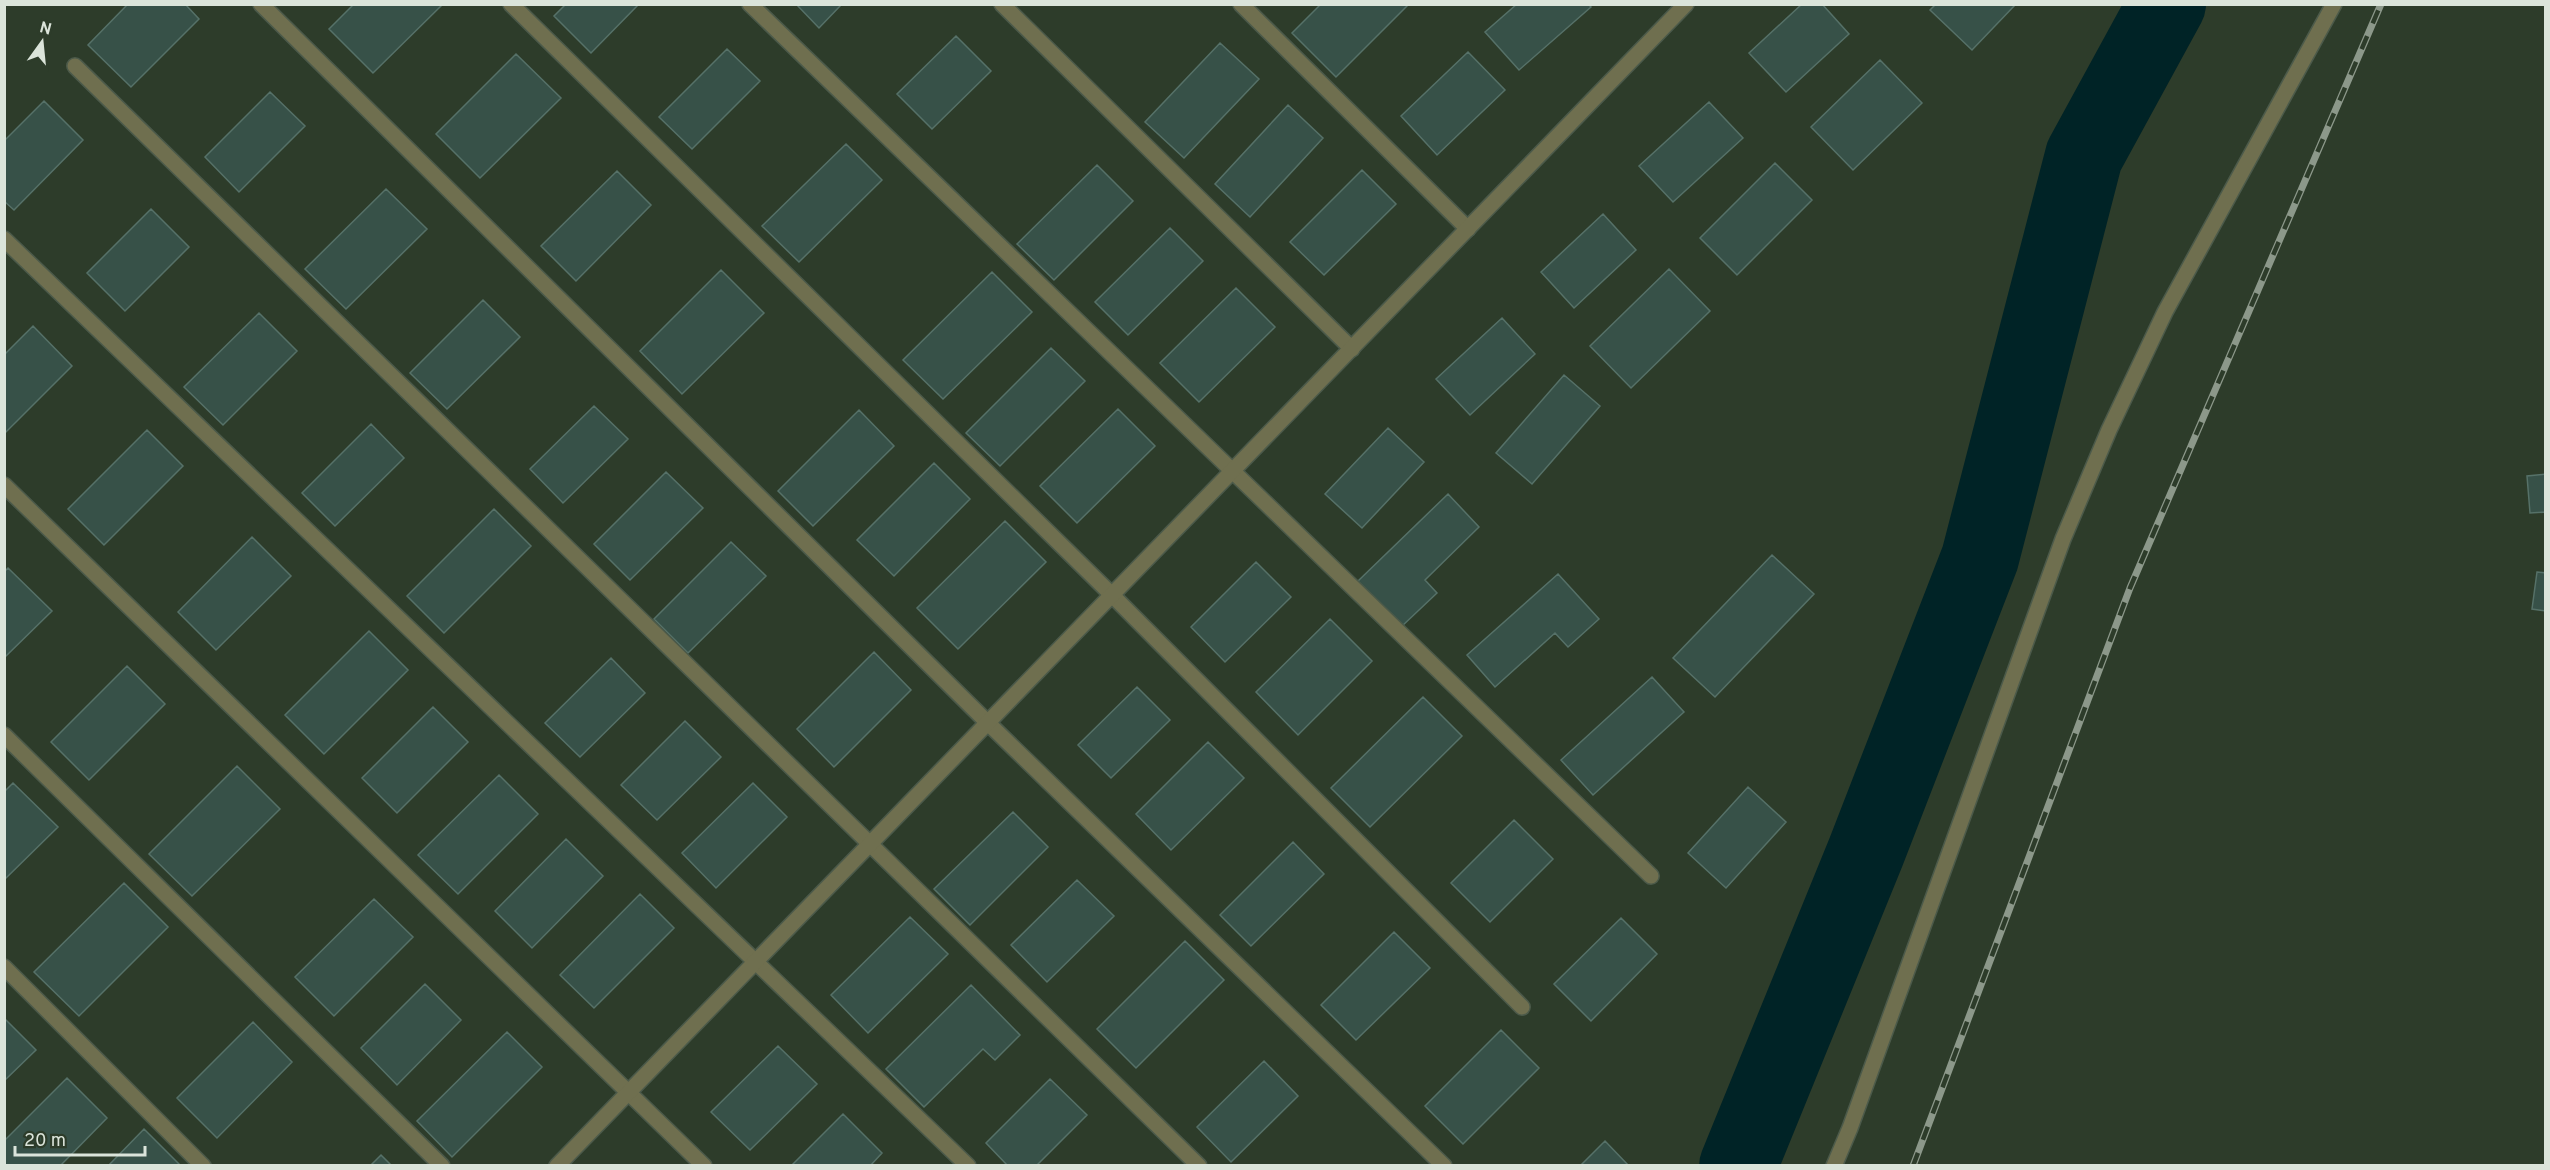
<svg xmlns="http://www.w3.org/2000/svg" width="2550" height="1170" font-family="Overpass,sans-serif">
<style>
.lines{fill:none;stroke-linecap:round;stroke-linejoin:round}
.river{stroke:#002326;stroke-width:78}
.building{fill:#375148;stroke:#567168;stroke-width:1.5}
.minor-casing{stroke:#4c5a4a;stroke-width:18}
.tertiary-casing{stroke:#4c5a4a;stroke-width:18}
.minor{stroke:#6f6f4f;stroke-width:15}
.tertiary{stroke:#6f6f4f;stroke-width:15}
.rail-casing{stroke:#8c988a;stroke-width:7}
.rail{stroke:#2d3c2a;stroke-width:4.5;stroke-dasharray:14;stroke-linecap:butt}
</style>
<rect width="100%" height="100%" fill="#2d3c2a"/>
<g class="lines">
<path class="river" d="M1738,1166L1866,852L1980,558L2084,156L2167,4"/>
</g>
<path class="building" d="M128,4H185L199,19L131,87L88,45Z
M354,4H443L373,73L329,29Z
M566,4H639L591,53L554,16Z
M796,4H842L819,28Z
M1321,4H1409L1336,77L1292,33Z
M1517,4H1588L1591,7L1519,70L1485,32Z
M1802,4H1822L1849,34L1786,92L1749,53Z
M1936,4H2016L1972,50L1930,10Z
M956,36L991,71L932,129L897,94Z
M1220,43L1259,79L1184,158L1145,122Z
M727,49L760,81L692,149L659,117Z
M1468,52L1505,90L1437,155L1401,116Z
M516,54L561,98L480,178L436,134Z
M1880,60L1922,103L1853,170L1811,127Z
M270,92L305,126L239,192L205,157Z
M44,101L83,140L14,210L4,201V141Z
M1709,102L1743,138L1673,202L1639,166Z
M1288,105L1323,138L1250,217L1215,184Z
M846,144L882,180L799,262L762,226Z
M1775,163L1812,200L1737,275L1700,238Z
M1097,165L1133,201L1054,280L1017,244Z
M1362,170L1396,204L1324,275L1290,242Z
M617,171L651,205L576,281L541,246Z
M386,189L427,229L346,309L305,269Z
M151,209L189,247L125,311L87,273Z
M1603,214L1636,250L1574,308L1541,272Z
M1170,228L1203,261L1128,335L1095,302Z
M1669,269L1710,311L1631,388L1590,346Z
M721,270L764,313L682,394L640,351Z
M992,272L1032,312L943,399L903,360Z
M1236,288L1275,327L1199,402L1160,363Z
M483,300L520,337L447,409L410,373Z
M259,313L297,351L223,425L184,387Z
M1502,318L1535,354L1470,415L1436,379Z
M33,326L72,366L4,434V355Z
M1051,348L1085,381L1000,466L966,433Z
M1564,375L1600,406L1532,484L1496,453Z
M594,406L628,439L563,503L530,469Z
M1118,409L1155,446L1077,523L1040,486Z
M859,410L894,446L813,526L778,491Z
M371,424L404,458L335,526L302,493Z
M1388,428L1424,462L1362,528L1325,494Z
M147,430L183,466L104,545L68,509Z
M934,463L970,499L894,576L857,540Z
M666,472L703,508L630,580L594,544Z
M2546,474V512L2530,513L2527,476Z
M1448,494L1479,527L1425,580L1437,593L1401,627L1357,582Z
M494,509L531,546L444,633L407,596Z
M1005,521L1046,562L958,649L917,608Z
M252,537L291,576L216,650L178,612Z
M731,542L766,576L688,653L654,619Z
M1772,555L1814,594L1715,697L1673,658Z
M1256,562L1291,597L1225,662L1191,627Z
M8,568L52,611L4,658V572Z
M2537,572L2546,573V611L2532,609Z
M1558,574L1599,619L1568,647L1555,633L1495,687L1467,655Z
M1330,619L1372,661L1298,735L1256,692Z
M369,631L408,670L324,754L285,715Z
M874,652L911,690L834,767L797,729Z
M611,658L645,693L580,757L545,723Z
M127,666L165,704L89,780L51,742Z
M1652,677L1684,712L1593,795L1561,760Z
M1137,687L1170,720L1111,778L1078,745Z
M1423,697L1462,736L1370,827L1331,788Z
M433,707L468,742L397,813L362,778Z
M685,721L721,757L657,820L621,785Z
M1208,742L1244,778L1171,850L1136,814Z
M237,766L280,809L192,896L149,854Z
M499,775L538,814L458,894L418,855Z
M13,783L58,827L4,880V792Z
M753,783L787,817L716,888L682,853Z
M1748,787L1786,822L1726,888L1688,853Z
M1013,812L1048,847L970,925L934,889Z
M1514,820L1553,859L1490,922L1451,883Z
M566,839L603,876L532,948L495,911Z
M1293,842L1324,874L1251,946L1220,915Z
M1077,880L1114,916L1047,982L1011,945Z
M124,883L168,927L79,1016L34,972Z
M640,894L674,928L594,1008L560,975Z
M374,899L413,937L334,1016L295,977Z
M910,917L948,954L868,1033L831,995Z
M1621,918L1657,954L1591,1021L1554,984Z
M1394,932L1430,968L1356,1040L1321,1005Z
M1185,941L1224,980L1136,1068L1097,1029Z
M425,984L461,1020L397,1085L361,1048Z
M971,985L1020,1035L995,1060L983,1049L924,1107L886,1069Z
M4,1018L36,1050L4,1081Z
M253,1022L292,1062L217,1138L177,1098Z
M1501,1030L1539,1068L1463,1144L1425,1106Z
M507,1032L542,1067L452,1157L417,1121Z
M778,1046L817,1084L750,1150L711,1112Z
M1264,1061L1298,1096L1231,1162L1197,1127Z
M67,1078L107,1118L60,1166H4V1141Z
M1050,1079L1087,1115L1036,1166H1008L986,1143Z
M843,1114L882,1153L870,1166H791Z
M144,1129L181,1166H108Z
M1605,1141L1629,1166H1580Z
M381,1155L392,1166H370Z"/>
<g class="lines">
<defs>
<path id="minor" d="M261,4L988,723L1444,1166
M511,4L1112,595L1522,1007
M750,4L1651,876
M1002,4L1352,349
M1241,4L1468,229
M75,66L1199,1166
M4,239L968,1166
M4,485L704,1166
M4,735L442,1166
M4,967L203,1166"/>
<path id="tertiary" d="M557,1166L1686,4
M1834,1166L1850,1128L2063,539L2109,430L2165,312L2334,4"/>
</defs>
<use href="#minor" class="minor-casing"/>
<use href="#tertiary" class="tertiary-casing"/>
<use href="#minor" class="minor"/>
<use href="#tertiary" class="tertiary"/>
<defs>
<path id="rail" d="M1913,1166L2130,588L2381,4"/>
</defs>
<use href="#rail" class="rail-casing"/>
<use href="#rail" class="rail"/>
</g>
<rect width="2550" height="1170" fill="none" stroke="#dbe4da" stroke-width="12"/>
<g transform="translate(42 42) rotate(15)" stroke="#2d3c2a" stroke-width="4.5" paint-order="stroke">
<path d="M0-4.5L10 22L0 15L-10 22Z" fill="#dbe4da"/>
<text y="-9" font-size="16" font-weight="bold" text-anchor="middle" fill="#dbe4da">N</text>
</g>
<path d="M15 1146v9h130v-9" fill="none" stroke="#dbe4da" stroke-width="3"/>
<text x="24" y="1146" font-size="18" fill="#dbe4da" stroke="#2d3c2a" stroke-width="4.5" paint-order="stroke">20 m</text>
</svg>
